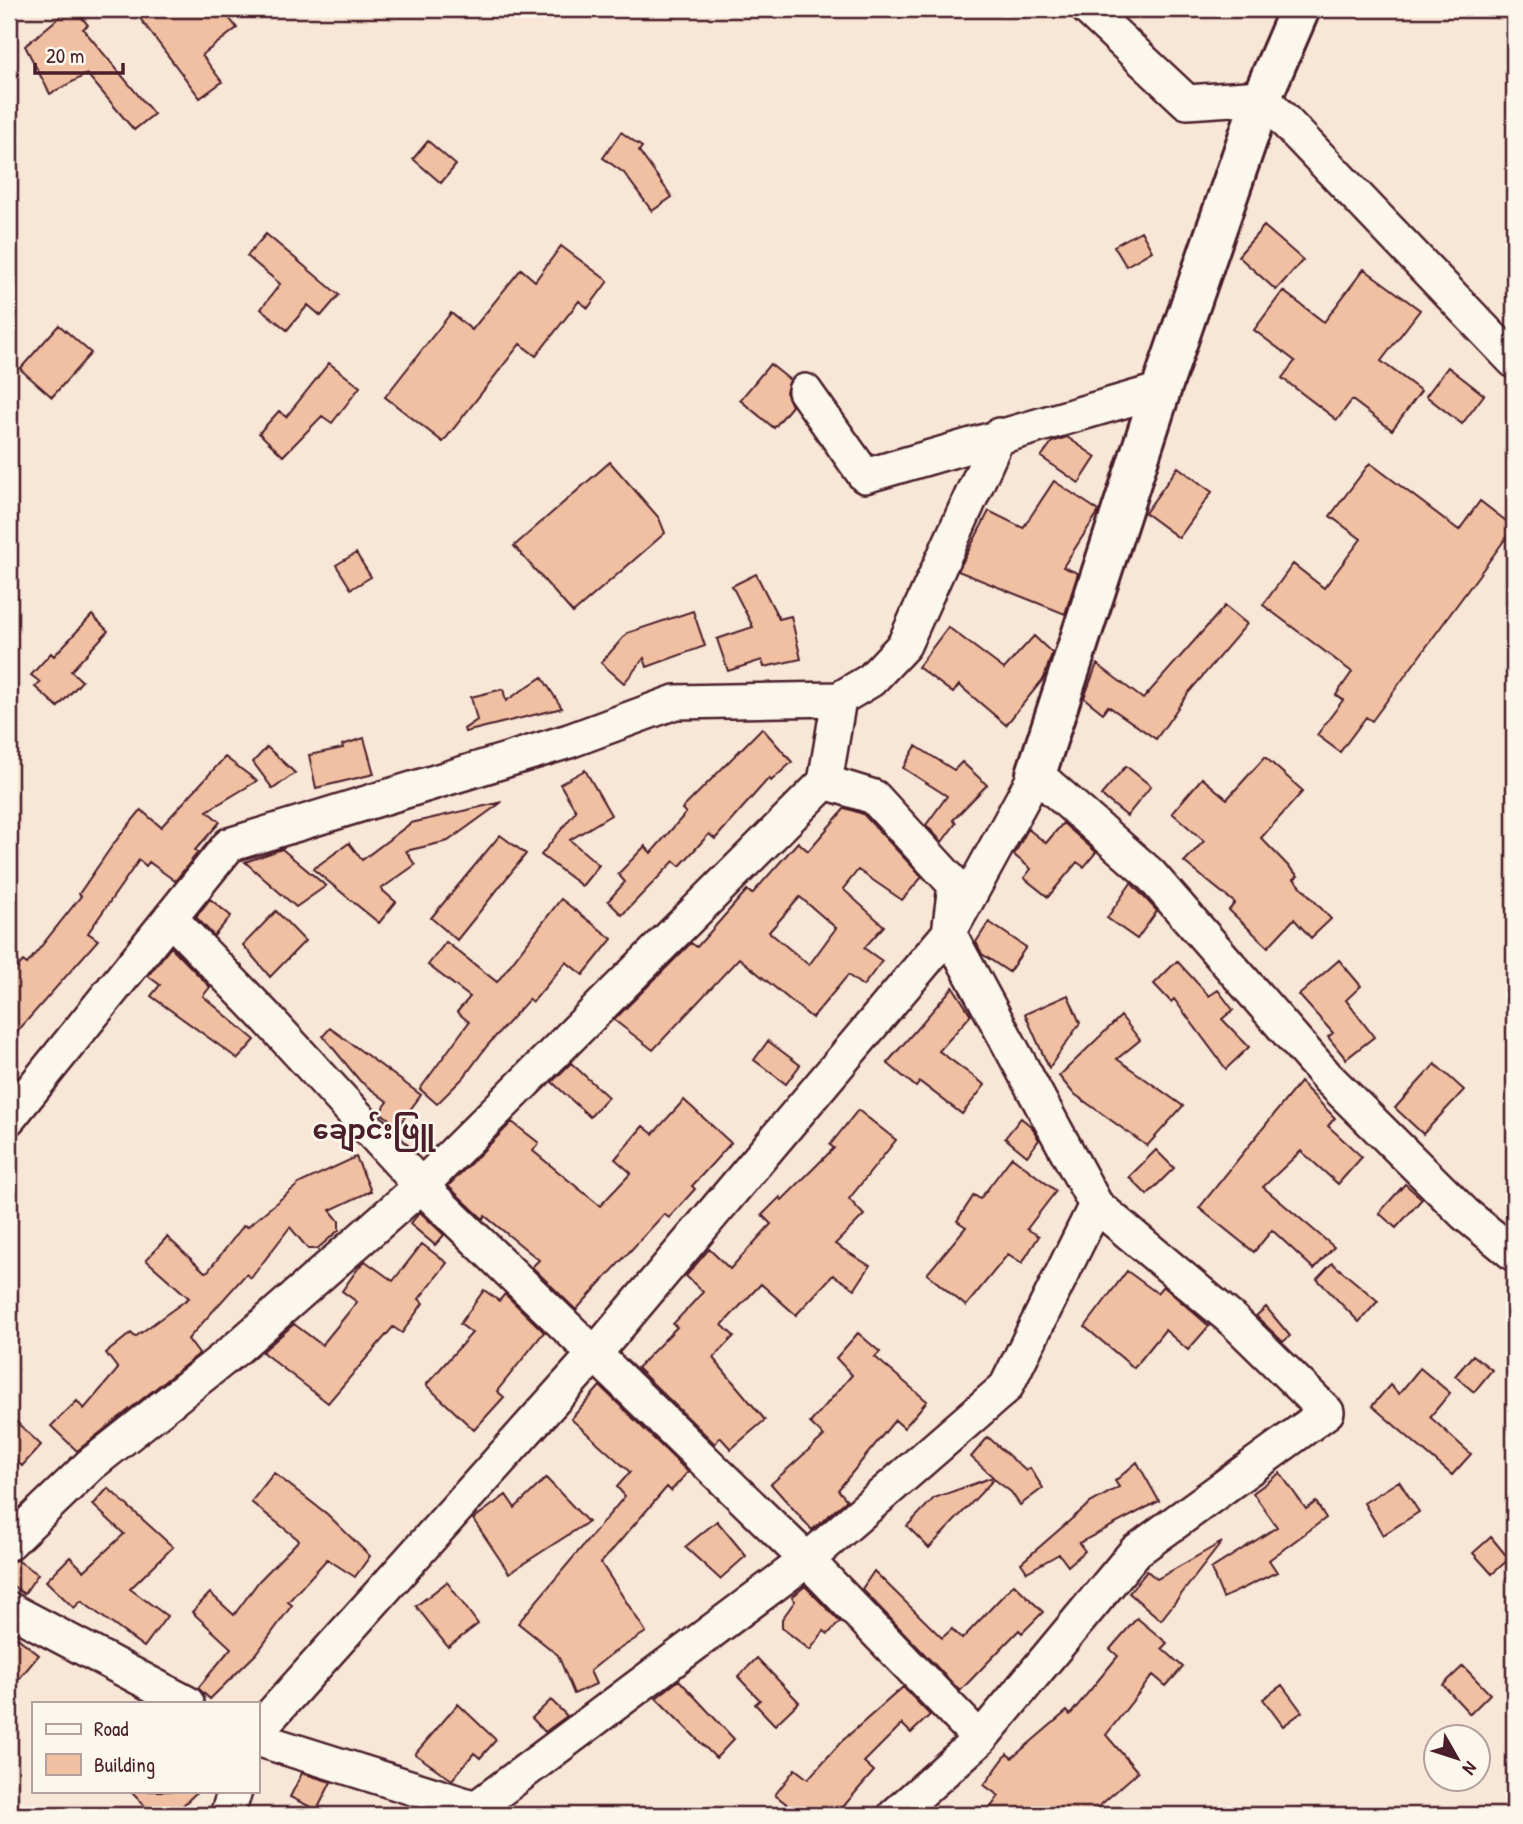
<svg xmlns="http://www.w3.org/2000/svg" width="1523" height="1824" font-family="'Patrick Hand','Noto Sans Myanmar',sans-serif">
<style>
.building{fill:#f1bfa2;stroke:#4a1f2b;stroke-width:2;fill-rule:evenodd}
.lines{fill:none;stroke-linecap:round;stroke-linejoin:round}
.minor-casing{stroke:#4a1f2b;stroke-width:38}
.tertiary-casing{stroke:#4a1f2b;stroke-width:44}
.minor{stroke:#fbf7ec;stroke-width:33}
.tertiary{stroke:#fbf7ec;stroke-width:38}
.labels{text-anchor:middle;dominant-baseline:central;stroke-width:5;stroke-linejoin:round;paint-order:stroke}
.quarter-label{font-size:26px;font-weight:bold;fill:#4a1f2b;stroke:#fbf7ec}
</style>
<rect width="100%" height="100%" fill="#f8e6d6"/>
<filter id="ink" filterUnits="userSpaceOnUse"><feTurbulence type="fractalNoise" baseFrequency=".0143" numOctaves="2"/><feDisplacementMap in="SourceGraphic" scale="14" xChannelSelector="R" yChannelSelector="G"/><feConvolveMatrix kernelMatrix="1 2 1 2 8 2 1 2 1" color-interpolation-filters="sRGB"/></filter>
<g filter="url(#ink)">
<path class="building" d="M69,9H75L88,25L83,29L154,114L134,130L87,74L50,94L25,46Z
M133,9H222L237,28L202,55L222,82L200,98Z
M621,132L642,147L639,151L672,197L652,211L624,173L603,158Z
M428,141L456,165L441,183L413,159Z
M1264,226L1303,260L1276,290L1238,256Z
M1141,231L1152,251L1126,266L1114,246Z
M266,234L339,295L321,316L308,305L287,330L261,309L280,284L247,256Z
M561,246L608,281L588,308L579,301L536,356L520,344L443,442L385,397L451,313L472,330L521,269L535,281Z
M1364,269L1420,310L1381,361L1421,391L1392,430L1352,400L1337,420L1282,378L1295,361L1254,330L1283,291L1324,322Z
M59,325L91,353L52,397L20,369Z
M329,363L360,387L332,423L322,416L283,456L259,433L279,411L286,417Z
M770,364L790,380L786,392L792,406L774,428L740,400Z
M1448,367L1484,395L1462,424L1426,396Z
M1067,437L1096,457L1079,483L1041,457L1052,442Z
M610,462L659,518L665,533L573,613L514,546Z
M1370,463L1459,530L1480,501L1514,527L1372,721L1366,717L1340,752L1317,735L1343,700L1336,695L1352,672L1263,605L1293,564L1324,588L1361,539L1330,516Z
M1178,467L1212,492L1179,538L1145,513Z
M1054,481L1099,511L1063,567L1078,573L1065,614L958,571L989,511L1023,528Z
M356,553L371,577L351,589L336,565Z
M756,574L779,619L791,616L801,659L764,667L762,660L728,671L717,639L753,627L732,586Z
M1225,606L1247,624L1189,692L1156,739L1108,706L1103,713L1084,698L1097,664L1143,699Z
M693,611L705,646L647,667L644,658L624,683L601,663L627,633Z
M92,615L108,631L71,671L82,681L58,707L35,687L40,682L31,675L51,653L54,656Z
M948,627L1004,669L1034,636L1052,653L1044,678L1006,725L959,685L953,693L918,667Z
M542,677L562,708L465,732L464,729L477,720L471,697L503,689L506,701Z
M762,728L792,762L771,781L769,778L715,839L709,834L680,866L674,861L622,915L608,901L625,882L618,874L645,846L651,853L686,813L682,809Z
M364,738L374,774L316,788L309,755L343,748L342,745Z
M916,746L954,770L962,762L987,785L953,820L956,823L942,842L926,825L947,796L903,768Z
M267,747L295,773L273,789L253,762Z
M225,757L257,781L207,811L220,822L195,850L198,852L175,881L149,862L146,866L139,860L88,933L98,940L9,1041V977L23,961L27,964L81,896L79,894L114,843L141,810L161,827Z
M1265,757L1303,791L1261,838L1298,876L1294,879L1331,919L1311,938L1294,919L1268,947L1229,910L1235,903L1184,862L1204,841L1172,813L1202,778L1227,799Z
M1126,766L1151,786L1127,816L1101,795Z
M585,770L611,815L570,840L599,865L582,886L541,855L576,811L560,784Z
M502,802L448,841L406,851L415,865L381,889L396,902L379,923L313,869L349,843L362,860L411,823Z
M845,808L863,814L922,877L902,900L858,870L843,889L884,926L864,948L882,961L863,986L848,975L812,1018L739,958L653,1050L614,1020L691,943L697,947L747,890L752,894L798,842L808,851ZM800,897L836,928L809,965L769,932Z
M1063,823L1096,852L1084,867L1077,862L1048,897L1024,878L1031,869L1014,855L1028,829L1046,843Z
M500,835L526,854L457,940L431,918Z
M282,849L326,886L296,907L245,862Z
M1131,883L1157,911L1137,939L1107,918Z
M210,899L231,916L214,936L196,917Z
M561,899L612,939L583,975L566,962L533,1002L529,999L487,1046L464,1077L437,1104L420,1089L469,1022L457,1012L470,997L428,965L446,942L497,982Z
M276,911L305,941L270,977L243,945Z
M989,922L1026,947L1009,972L982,954L976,942Z
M171,947L210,987L203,996L255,1040L238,1059L151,996L160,985L148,976Z
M1339,960L1361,986L1346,1000L1374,1037L1346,1059L1328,1037L1333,1033L1299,995Z
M1177,961L1209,996L1218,990L1233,1010L1222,1019L1249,1047L1226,1069L1174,999L1171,1002L1154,984Z
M953,987L971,1015L939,1051L985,1085L962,1114L920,1082L916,1087L887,1063Z
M1068,995L1080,1023L1049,1068L1025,1014Z
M1121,1016L1140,1040L1117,1059L1183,1106L1147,1146L1073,1093L1059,1076Z
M330,1028L421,1095L398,1126L380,1112L388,1102L360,1081L323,1036Z
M768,1041L800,1065L786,1084L754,1060Z
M571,1063L608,1097L590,1117L552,1082Z
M1435,1064L1464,1090L1423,1134L1395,1108Z
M1300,1082L1335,1118L1328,1126L1362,1157L1338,1184L1301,1151L1263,1187L1334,1247L1314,1269L1272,1230L1254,1252L1199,1208Z
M684,1100L731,1143L692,1186L695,1189L669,1218L664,1214L576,1310L532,1267L539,1260L485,1216L483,1219L448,1186L512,1122L539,1143L533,1151L600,1206L631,1173L615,1159L643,1126L653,1134Z
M858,1110L896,1140L849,1199L864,1215L835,1244L870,1266L855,1289L833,1275L796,1315L761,1284L722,1325L734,1336L713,1358L765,1420L731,1449L720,1437L715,1444L637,1368L677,1327L673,1324L703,1292L686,1276L709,1249L730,1269L771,1224L762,1215L780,1197L782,1200L834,1148L830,1145Z
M1021,1118L1032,1127L1039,1140L1027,1156L1005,1138Z
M1156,1150L1174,1168L1147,1195L1129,1177Z
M356,1157L371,1191L330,1210L339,1221V1230L317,1249H308L290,1227L251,1278L246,1274L188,1339L199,1354L77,1451L51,1426L77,1401L84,1409L118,1369L106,1353L131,1333L135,1337L189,1298L146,1260L167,1237L205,1272L208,1271L244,1225L247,1227L300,1183Z
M1012,1157L1056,1191L1027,1229L1039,1236L1022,1263L1008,1254L966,1306L927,1274L966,1227L957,1221L974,1195L980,1199Z
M1405,1184L1422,1199L1396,1228L1379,1213Z
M420,1212L444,1235L435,1245L410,1224Z
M422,1244L447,1263L419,1299L423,1303L402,1333L393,1327L328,1403L262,1352L294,1324L322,1345L357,1302L342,1291L359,1267L365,1261L393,1281Z
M1332,1263L1378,1301L1359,1322L1317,1279Z
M1127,1271L1157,1293L1163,1286L1209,1326L1188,1350L1165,1330L1134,1368L1085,1327Z
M484,1290L499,1301L505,1294L544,1332L497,1391L504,1397L474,1430L426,1385L472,1333L460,1324Z
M1266,1307L1290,1336L1283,1342L1256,1316Z
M858,1333L880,1352L875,1357L927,1401L904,1428L895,1420L838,1490L847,1500L812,1530L771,1484L824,1436L810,1423L852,1375L836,1358Z
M1473,1355L1492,1370L1474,1392L1455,1376Z
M1420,1368L1450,1393L1430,1417L1471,1454L1452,1475L1372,1406L1390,1385L1399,1394Z
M600,1386L688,1472L671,1491L667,1487L601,1563L646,1632L610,1655L590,1671L596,1684L574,1694L558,1655L518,1623L625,1496L617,1487L630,1472L571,1419Z
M9,1415L41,1445L22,1466L9,1454Z
M988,1437L1026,1471L1030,1468L1043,1488L1020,1505L1011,1492L994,1479L929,1548L907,1526L934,1498L993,1477L971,1457Z
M1137,1462L1159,1501L1079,1543L1085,1551L1068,1566L1059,1554L1027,1572L1021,1563L1090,1503L1119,1487L1115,1481Z
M274,1473L327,1514L370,1556L355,1577L327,1559L288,1602L292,1605L257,1653L210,1699L198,1688L231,1648L192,1612L210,1593L234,1615L259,1581L299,1540L251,1502Z
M1280,1473L1306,1509L1316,1502L1326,1518L1269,1560L1277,1572L1223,1598L1211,1569L1277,1527L1253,1493Z
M546,1478L588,1522L509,1573L473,1519L506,1495L515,1508Z
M1399,1481L1419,1512L1383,1535L1364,1503Z
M108,1488L173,1547L130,1589L167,1616L144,1647L81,1601L74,1608L46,1581L70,1557L84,1571L124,1534L93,1505Z
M717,1521L746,1556L720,1579L685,1547Z
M1491,1537L1509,1559L1492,1574L1473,1553Z
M1222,1542L1161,1620L1129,1593L1147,1571L1157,1579Z
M17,1560L38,1574L24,1594L9,1583V1562Z
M874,1571L942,1638L952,1629L962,1639L1014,1584L1043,1612L1022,1633L1019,1630L960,1691L862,1589Z
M447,1582L478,1624L448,1647L416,1606Z
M805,1586L840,1622L828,1634L824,1631L810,1650L782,1628V1619L795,1601L792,1597Z
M1137,1618L1167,1643L1162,1648L1183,1667L1166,1686L1153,1675L1106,1735L1138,1772L1089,1815H985L999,1796L984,1785L1007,1754L1012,1758L1067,1711L1070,1715L1118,1656L1110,1649Z
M9,1631L39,1655L9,1691Z
M757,1658L799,1702L775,1725L755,1704L760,1700L738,1677Z
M1463,1666L1490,1694L1470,1714L1443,1685Z
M679,1680L734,1739L716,1758L656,1698Z
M1282,1685L1302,1712L1283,1726L1263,1699Z
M903,1687L930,1715L911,1733L902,1724L864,1762L874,1771L836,1815H801L775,1795L795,1769L808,1779L841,1742Z
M551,1700L567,1716L545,1732L532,1718Z
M458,1704L496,1740L480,1758L474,1753L452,1780L415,1754Z
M302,1773L331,1782L317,1810L290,1797Z
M130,1791H198L173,1815H154Z"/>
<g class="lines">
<defs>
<path id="minor" d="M1088,9L1187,102L1262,97L1514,361
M805,391L865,476L1161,390
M172,920L266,1017L421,1186L807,1560L980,1739
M9,1118L229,845L569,741L675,702L839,699L871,680L904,645L999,435
M9,1543L90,1465L237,1348L421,1186L825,782L839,699
M9,1609L187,1703
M257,1731L593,1356L949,933L1036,774L1150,874L1328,1078L1465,1214L1514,1254
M257,1739L476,1808L807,1560L1006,1387L1096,1205L949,933L955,885L874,797L825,782
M227,1815L235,1791
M895,1815L980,1739L1136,1551L1327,1412L1235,1322L1096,1205"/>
<path id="tertiary" d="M1036,774L1161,390L1262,97L1300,9"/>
</defs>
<use href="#minor" class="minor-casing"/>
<use href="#tertiary" class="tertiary-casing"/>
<use href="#minor" class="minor"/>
<use href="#tertiary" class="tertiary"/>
</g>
</g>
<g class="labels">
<g class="quarter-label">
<text x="374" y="1129">ချောင်းဖြူ</text>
</g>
</g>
<rect width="1523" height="1824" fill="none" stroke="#fbf7ec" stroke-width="35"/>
<rect x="18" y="18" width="1488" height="1789" fill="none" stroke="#4a1f2b" stroke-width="2.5" filter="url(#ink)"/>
<rect x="32" y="1702" width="228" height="91" fill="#fbf7ec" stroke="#b4a19f" stroke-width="2"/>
<rect x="46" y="1724" width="35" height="10" fill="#fbf7ec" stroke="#b4a19f" stroke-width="2"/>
<text x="94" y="1736" font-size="21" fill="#4a1f2b">Road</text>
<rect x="46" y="1754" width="35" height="21" fill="#f1bfa2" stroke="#b4a19f" stroke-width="2"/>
<text x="94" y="1772" font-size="21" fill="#4a1f2b">Building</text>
<g transform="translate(1457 1758) rotate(129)"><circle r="33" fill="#fbf7ec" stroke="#b4a19f" stroke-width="2"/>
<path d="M0-5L12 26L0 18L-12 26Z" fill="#4a1f2b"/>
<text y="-10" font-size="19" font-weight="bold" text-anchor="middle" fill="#4a1f2b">N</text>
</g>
<path d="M35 63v10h88v-10" fill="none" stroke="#4a1f2b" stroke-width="3.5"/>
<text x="46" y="63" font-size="21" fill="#4a1f2b" stroke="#fbf7ec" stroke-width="5" paint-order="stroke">20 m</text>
</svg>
